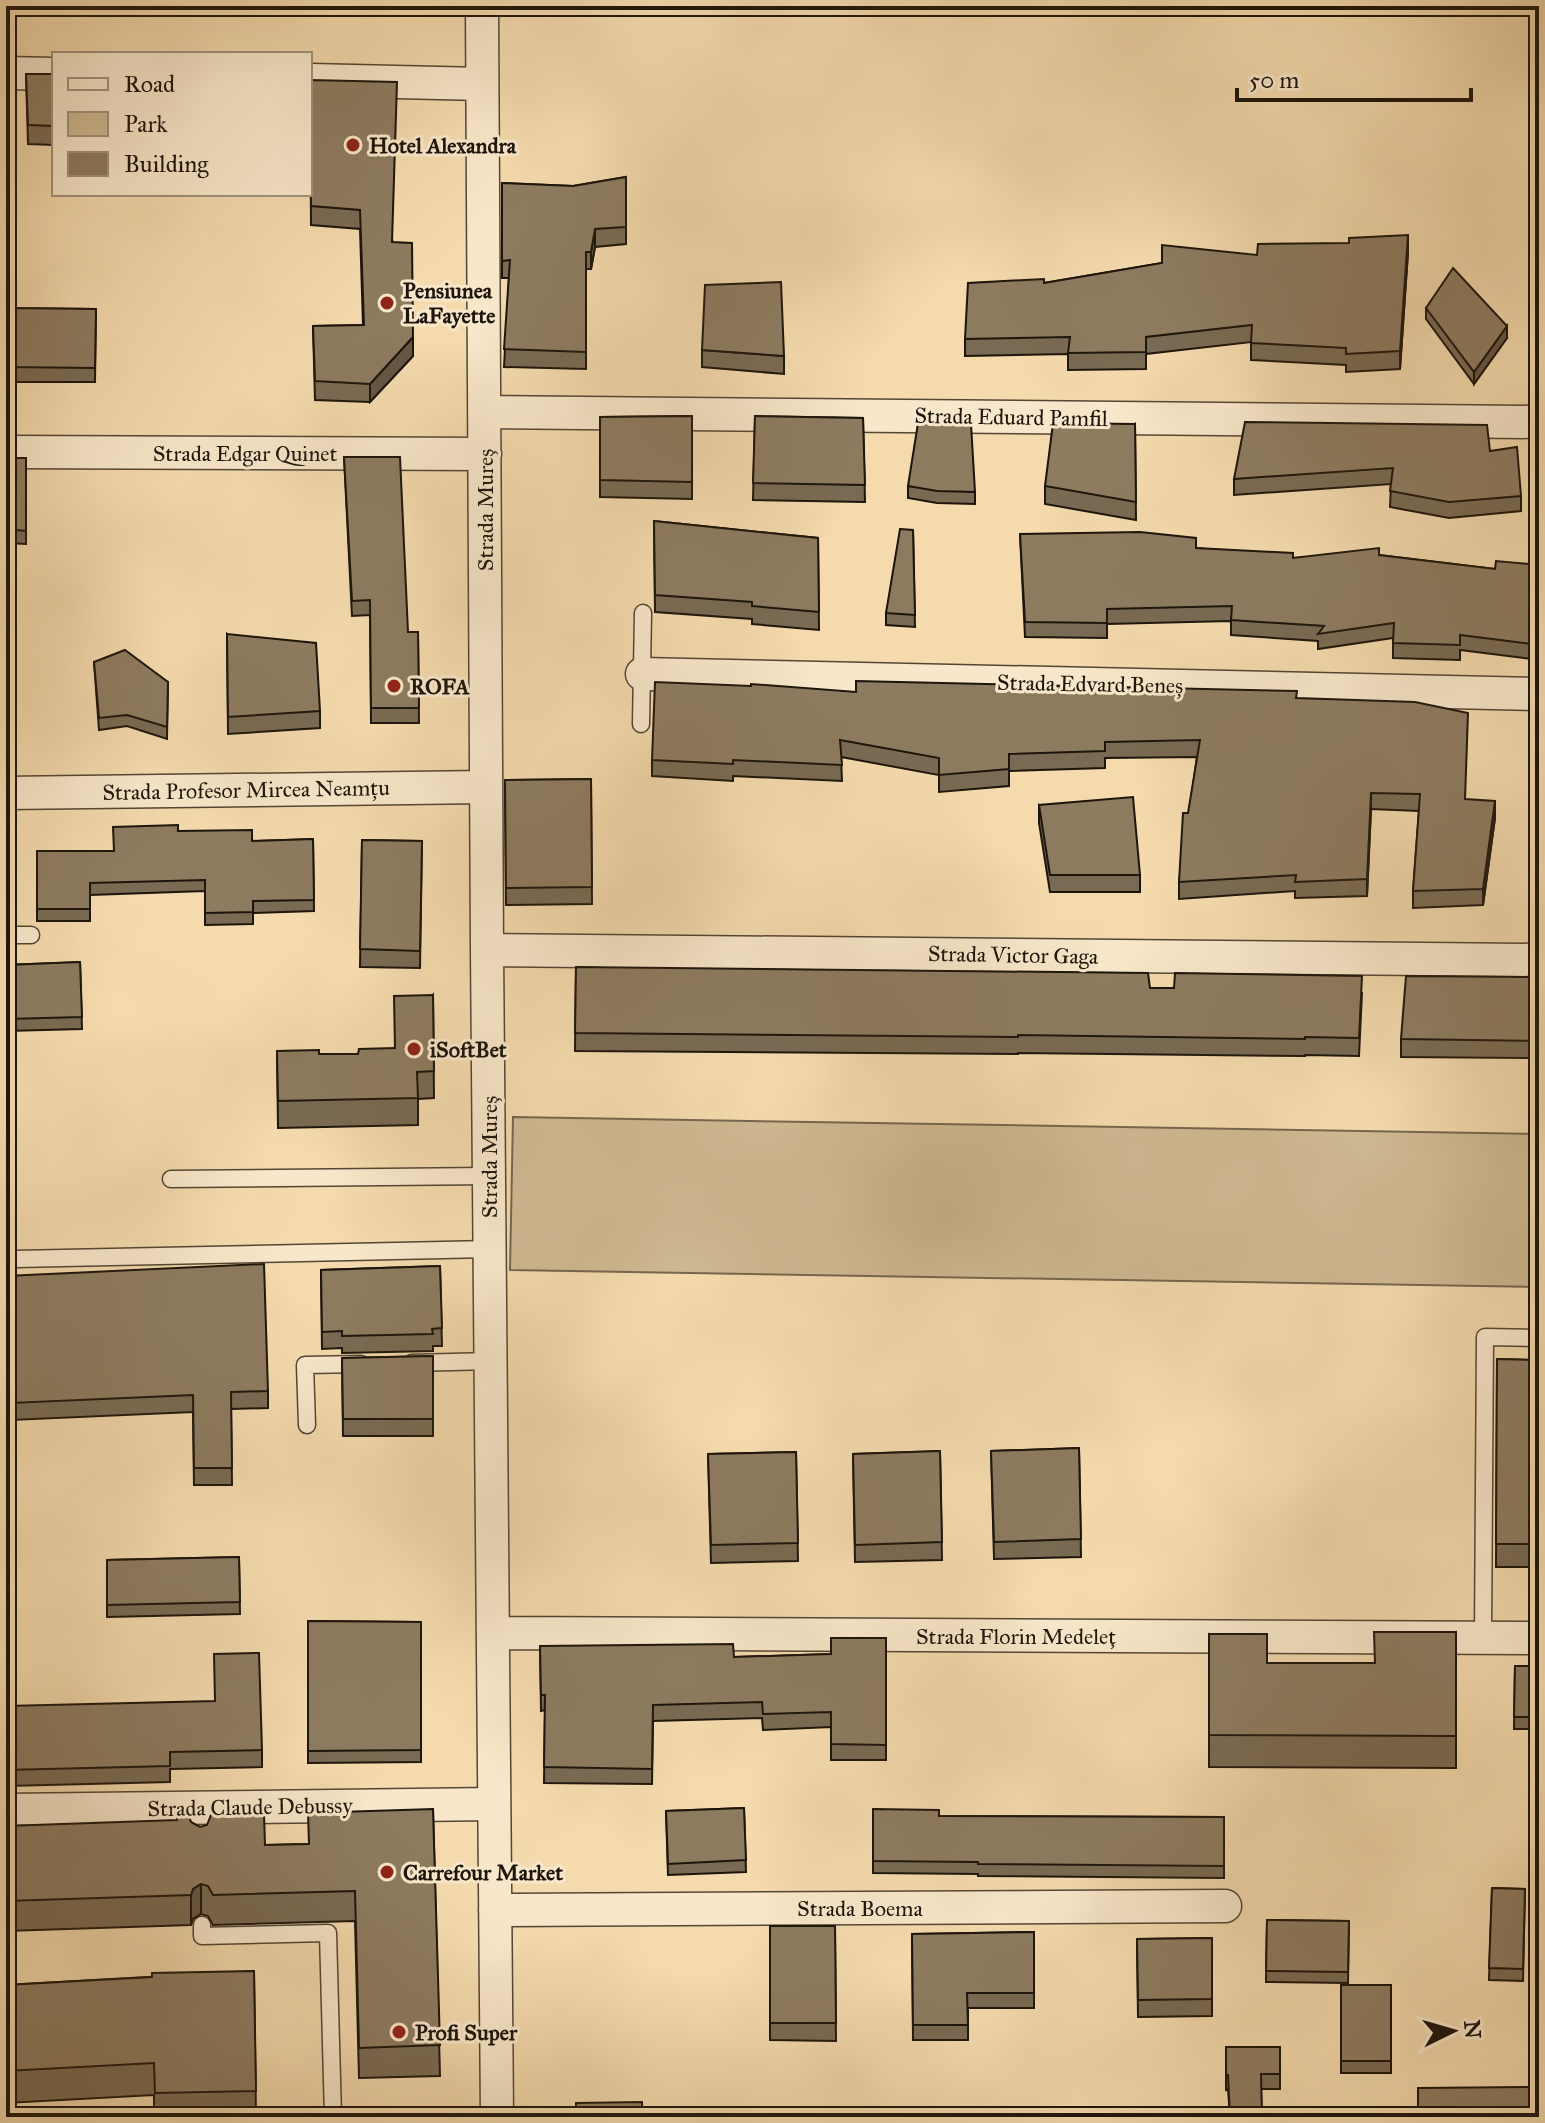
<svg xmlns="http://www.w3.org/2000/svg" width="1545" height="2123" font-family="'IM FELL Great Primer',serif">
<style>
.green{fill:#cfb992;stroke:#76674f;stroke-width:2}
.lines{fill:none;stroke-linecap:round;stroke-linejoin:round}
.lane-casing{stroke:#534634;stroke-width:19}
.street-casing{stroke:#534634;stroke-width:35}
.lane{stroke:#f8e7ca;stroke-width:16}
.street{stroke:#f8e7ca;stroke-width:32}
.wall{fill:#796a53;stroke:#1d150c;stroke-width:2}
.shaded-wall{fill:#635643;stroke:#1d150c;stroke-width:2}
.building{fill:#8d7b60;stroke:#1d150c;stroke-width:2}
.poi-dot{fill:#8f2418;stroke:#f8e7ca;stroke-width:3}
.labels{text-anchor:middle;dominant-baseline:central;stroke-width:6;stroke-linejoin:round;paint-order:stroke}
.poi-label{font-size:22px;font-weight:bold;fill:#1d150c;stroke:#f8e7ca;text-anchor:start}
.street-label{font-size:22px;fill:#1d150c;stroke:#f8e7ca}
</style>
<rect width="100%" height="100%" fill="#f4daad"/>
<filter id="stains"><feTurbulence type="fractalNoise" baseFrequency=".0025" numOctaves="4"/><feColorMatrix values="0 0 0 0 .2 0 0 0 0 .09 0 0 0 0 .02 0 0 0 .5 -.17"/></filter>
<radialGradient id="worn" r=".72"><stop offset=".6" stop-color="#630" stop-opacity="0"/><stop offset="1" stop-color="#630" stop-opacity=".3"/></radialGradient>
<path class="green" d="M513,1117L1539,1134V1287L510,1270Z"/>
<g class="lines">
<defs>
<path id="lane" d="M641,724L643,613
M6,935H31
M171,1179L489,1176
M15,1259L490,1249
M412,1363L491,1361
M307,1425L305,1365L361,1364
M1483,1638L1485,1337L1539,1338
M202,1925V1936L328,1933L333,2117"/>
<path id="street" d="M482,6L487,950L497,2117
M6,73L54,74
M310,80L482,84
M484,412L1539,422
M6,452L485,454
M642,674L1539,694
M6,793L486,787
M487,950L1539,960
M493,1633L1539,1638
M6,1810L494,1804
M495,1910L1225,1906"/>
</defs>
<use href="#lane" class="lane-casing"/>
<use href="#street" class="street-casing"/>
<use href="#lane" class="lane"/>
<use href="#street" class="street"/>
</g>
<path class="wall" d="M63,6H312V9L236,16L127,14Z
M26,74H54V145L28,144Z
M310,80L393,242L413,356L370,402L315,400L313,326L363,325L360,229L311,225Z
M626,177V244L595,247L591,269H586V369L504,367L509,278H502V183L573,186Z
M1408,252L1400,369L1346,372V365L1251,360V342L1146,354V369L1068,370V354L965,356V339L1044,283L1162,263L1257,255Z
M6,308L96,309L95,382H6Z
M1426,308L1507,338L1474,384L1426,319Z
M702,350L784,356V374L702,367Z
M692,416V499L600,497V417Z
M755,416L863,418L865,502L753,500Z
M1135,424L1136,520L1045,504V486Z
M1490,451L1521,496V511L1449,518L1390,507L1391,484L1234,495V479Z
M344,457L408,632H418L419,723H371L370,615L352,616Z
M6,458H26V544L6,543Z
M908,486L975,492V504L937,503L908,498Z
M654,521L818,538L819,630L752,624V619L655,612Z
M913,530L915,627L886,625V613Z
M1020,534L1196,548L1293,558L1379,555L1495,569L1539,565V660L1460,650V660L1393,658V638L1318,649V641L1231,635V621L1107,624V638L1025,637Z
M227,634L320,711V728L228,734Z
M94,662L168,682L167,739L127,726L99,730Z
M856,692L1297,698L1495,818L1483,905L1413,908V891L1419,811L1371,809L1367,896L1295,898V891L1179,899V882L1197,757L1105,758V768L1009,771V786L939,792V775L841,757L842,781L733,776V781L652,776V760Z
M1539,699V793H1536L1529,717V700Z
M591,779L592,904L506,905L505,780Z
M1039,805L1140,875V892H1050L1039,823Z
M178,831L252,841L313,839L314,911L253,913V924L205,925V891L90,895V921H37V851H113Z
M362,840L422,841L420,968L360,967Z
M80,962L82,1029L6,1031V965Z
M576,967L1150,988L1362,993L1359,1056L1305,1055V1056L1018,1053V1054L575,1051Z
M1539,977V1058L1401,1057V1039Z
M433,995L434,1098L418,1099V1125L278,1128L277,1051L319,1054H358L395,1048Z
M440,1266L442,1346H433V1351L342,1353V1348L322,1349L321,1270Z
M6,1276L268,1391V1408L231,1409L232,1485H194L193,1412L11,1420Z
M433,1356V1436H343L342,1358Z
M1497,1359L1539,1360V1567H1496Z
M1079,1448L1081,1557L994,1559L991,1451Z
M940,1451L942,1560L855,1562L853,1454Z
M796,1452L798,1561L711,1563L708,1454Z
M239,1557L240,1614L107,1617V1560Z
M308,1621L421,1622V1762L308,1763Z
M1456,1632V1768L1209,1767V1634L1267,1663H1375Z
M886,1638V1760H831V1727L763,1730L762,1718L653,1721L652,1784L544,1783L545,1710L541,1711L540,1646L734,1657L831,1654Z
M1515,1666H1539V1729H1514Z
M6,1706L262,1750V1767L170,1769V1782L6,1786Z
M744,1808L746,1872L668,1875L666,1811Z
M433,1809L440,2076L359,2078L355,1921L213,1925L208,1916L201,1914L193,1919L191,1925L6,1931V1826L191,1822L200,1827L265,1845L308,1844Z
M873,1809L939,1816L1224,1817V1878L978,1876V1874L873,1873Z
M1492,1888L1525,1889L1523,1981L1489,1980Z
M1267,1920L1349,1921L1348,1983L1266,1982Z
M770,1926H835L836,2041L770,2040Z
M1034,1932V2008H968V2040H913L912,1934Z
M1212,1938V2016L1138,2017L1137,1939Z
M254,1971L256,2117H154V2095L6,2103V1985Z
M1341,1985H1391V2073H1341Z
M1226,2047H1280V2089H1261L1262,2117H1230L1228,2089L1226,2090Z"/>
<path class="shaded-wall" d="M595,229V247L591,269V252Z
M1408,235V252L1400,369V351Z
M1507,326V338L1474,384V372Z
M413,337V356L370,402V384Z
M8,664V682L6,689V672Z
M1371,793V809L1367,896V879Z
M1495,801V818L1483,905V889Z
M201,1884V1914L193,1919L191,1925V1895L193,1889Z"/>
<path class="building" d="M26,74H54V126L28,125Z
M310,80L397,82L392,242L412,243L413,337L370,384L315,381L313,326L364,325L360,210L311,206Z
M626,177V227L595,229L591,252H586V352L504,349L510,260L502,261V183L573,186Z
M1408,235L1400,351L1346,354V348L1251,343L1252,325L1146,337V352L1068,353L1070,337L965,339L968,283L1044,279V283L1162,263V245L1257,255L1258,244L1349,243V238Z
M1453,268L1507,326L1474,372L1426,308Z
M781,282L784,356L702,350L705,285Z
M6,308L96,309L95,368L6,367Z
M692,416V482L600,480V417Z
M755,416L863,418L865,485L753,483Z
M1245,422L1487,425L1490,451L1517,447L1521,496L1449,502L1390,491L1393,468L1234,479Z
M918,423L971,424L975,492L937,491L908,486Z
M1053,423L1135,424L1136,502L1045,486Z
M344,457H400L408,632H418L419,708H371L370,600L352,601Z
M6,458H26V531L6,529Z
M654,521L818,538L819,612L752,606V602L655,595Z
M900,529L913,530L915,615L886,613Z
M1140,532L1196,538V548L1293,553V558L1379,548V555L1495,569L1496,561L1539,565V645L1460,635V645L1393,643L1394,623L1318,634L1324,626L1231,620L1232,606L1107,609V623L1025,622L1020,534Z
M227,634L316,643L320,711L228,717Z
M125,650L168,682L167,727L127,715L99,718L94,662Z
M856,681L1297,691L1296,698L1415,702L1468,713L1465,799L1495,801L1483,889L1413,891L1420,794L1371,793L1367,879L1295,882L1296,875L1179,882L1183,813H1188L1200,740L1105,742V751L1009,754V769L939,775V758L840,740L842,765L733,760V764L652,760L655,682L751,686V684L856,692Z
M1539,699V776L1536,775L1529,700Z
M591,779L592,887L506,888L505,780Z
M1133,797L1140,875H1050L1039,805Z
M178,825V831L252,830V841L313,839L314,900L253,901V912L205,913V880L90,883V909H37V851H114L113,827Z
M362,840L422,841L420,951L360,949Z
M80,962L82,1017L6,1019V965Z
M576,967L1148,973L1150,988H1174L1175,973L1362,976L1359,1038L1305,1037V1039L1018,1035V1037L575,1033Z
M1406,976L1539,977V1041L1401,1039Z
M433,995L434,1071L417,1072L418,1098L278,1101L277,1051L319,1050V1054H358L359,1049L395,1048L394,996Z
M264,1264L268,1391L231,1392L232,1468H194L193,1395L11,1403L6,1276Z
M440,1266L442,1328L432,1329L433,1334L342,1336V1331L322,1332L321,1270Z
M433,1356V1419H343L342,1358Z
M1497,1359L1539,1360V1544H1496Z
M1079,1448L1081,1539L994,1542L991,1451Z
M940,1451L942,1542L855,1545L853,1454Z
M796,1452L798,1543L711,1545L708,1454Z
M239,1557L240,1602L107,1605V1560Z
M308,1621L421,1622V1750L308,1751Z
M1374,1632H1456V1736L1209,1735V1634H1267V1663H1375Z
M831,1638H886V1745L831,1744V1712L763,1714L762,1702L653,1705L652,1769L544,1767L545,1695H541L540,1646L733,1644L734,1657L831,1654Z
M259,1653L262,1750L170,1752V1766L6,1770V1706L215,1701L214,1654Z
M1515,1666H1539V1717H1514Z
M744,1808L746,1860L668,1864L666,1811Z
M433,1809L440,2045L359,2048L355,1891L213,1895L208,1886L201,1884L193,1889L191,1895L6,1901V1826L177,1820V1817L189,1816L191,1822L200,1827L207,1825L211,1815L264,1814L265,1845L309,1844L308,1813Z
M873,1809L939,1810V1816L1224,1817V1866L978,1864V1862L873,1861Z
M1492,1888L1525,1889L1523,1969L1489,1968Z
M1267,1920L1349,1921L1348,1972L1266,1971Z
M770,1926H835L836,2023H770Z
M1034,1932V1993H967L968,2025H913L912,1934Z
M1212,1938V1999L1138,2000L1137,1939Z
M254,1971L256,2091L155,2093L154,2063L6,2071V1985L152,1977V1973Z
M1341,1985H1391V2061H1341Z
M1226,2047H1280V2074H1261L1262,2117H1230L1228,2075H1226Z
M1539,2087V2117H1418V2088Z
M642,2102V2117H576V2103Z"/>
<g class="poi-dot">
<circle cx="353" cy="145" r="8"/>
<circle cx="387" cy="303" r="8"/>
<circle cx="394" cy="686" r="8"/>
<circle cx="414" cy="1049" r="8"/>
<circle cx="387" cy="1872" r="8"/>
<circle cx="399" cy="2032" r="8"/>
</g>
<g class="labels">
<g class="poi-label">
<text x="369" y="145">Hotel Alexandra</text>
<text x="403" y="290">Pensiunea<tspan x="403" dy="25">LaFayette</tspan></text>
<text x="410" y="686">ROFA</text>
<text x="430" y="1049">iSoftBet</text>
<text x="403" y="1872">Carrefour Market</text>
<text x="415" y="2032">Profi Super</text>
</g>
<g class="street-label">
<text transform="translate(1011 417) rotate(1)">Strada Eduard Pamfil</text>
<text x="245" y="453">Strada Edgar Quinet</text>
<text transform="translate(485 510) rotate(-90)">Strada Mureș</text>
<text transform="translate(1090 684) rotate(1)">Strada Edvard Beneș</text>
<text transform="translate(246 790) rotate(-1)">Strada Profesor Mircea Neamțu</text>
<text transform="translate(1013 955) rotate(1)">Strada Victor Gaga</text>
<text transform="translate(489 1157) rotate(-90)">Strada Mureș</text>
<text x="1016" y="1636">Strada Florin Medeleț</text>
<text transform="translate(250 1807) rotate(-1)">Strada Claude Debussy</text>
<text x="860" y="1908">Strada Boema</text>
</g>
</g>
<rect width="1545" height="2123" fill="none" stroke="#f4daad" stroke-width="32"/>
<rect x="8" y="8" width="1529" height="2107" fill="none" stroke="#1d150c" stroke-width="4"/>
<rect x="16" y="16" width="1513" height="2091" fill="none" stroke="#1d150c" stroke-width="2"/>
<rect x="52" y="52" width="260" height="144" fill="#f8e7ca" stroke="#a0937e" stroke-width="2"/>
<rect x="68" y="78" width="40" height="12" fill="#f8e7ca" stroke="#a0937e" stroke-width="2"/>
<text x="124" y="92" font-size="24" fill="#1d150c">Road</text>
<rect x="68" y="112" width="40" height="24" fill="#cfb992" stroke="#a0937e" stroke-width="2"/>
<text x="124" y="132" font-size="24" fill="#1d150c">Park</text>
<rect x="68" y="152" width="40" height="24" fill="#8d7b60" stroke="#a0937e" stroke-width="2"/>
<text x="124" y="172" font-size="24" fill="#1d150c">Building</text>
<g transform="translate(1453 2031) rotate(85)" stroke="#f8e7ca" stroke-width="6" paint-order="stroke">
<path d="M0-6L14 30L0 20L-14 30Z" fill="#1d150c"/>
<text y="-12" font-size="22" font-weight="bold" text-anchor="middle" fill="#1d150c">N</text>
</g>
<path d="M1237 88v12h234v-12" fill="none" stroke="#1d150c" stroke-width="4"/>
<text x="1249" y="88" font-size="24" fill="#1d150c" stroke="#f8e7ca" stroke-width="6" paint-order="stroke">50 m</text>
<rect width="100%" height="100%" filter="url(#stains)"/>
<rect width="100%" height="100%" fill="url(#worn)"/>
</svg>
